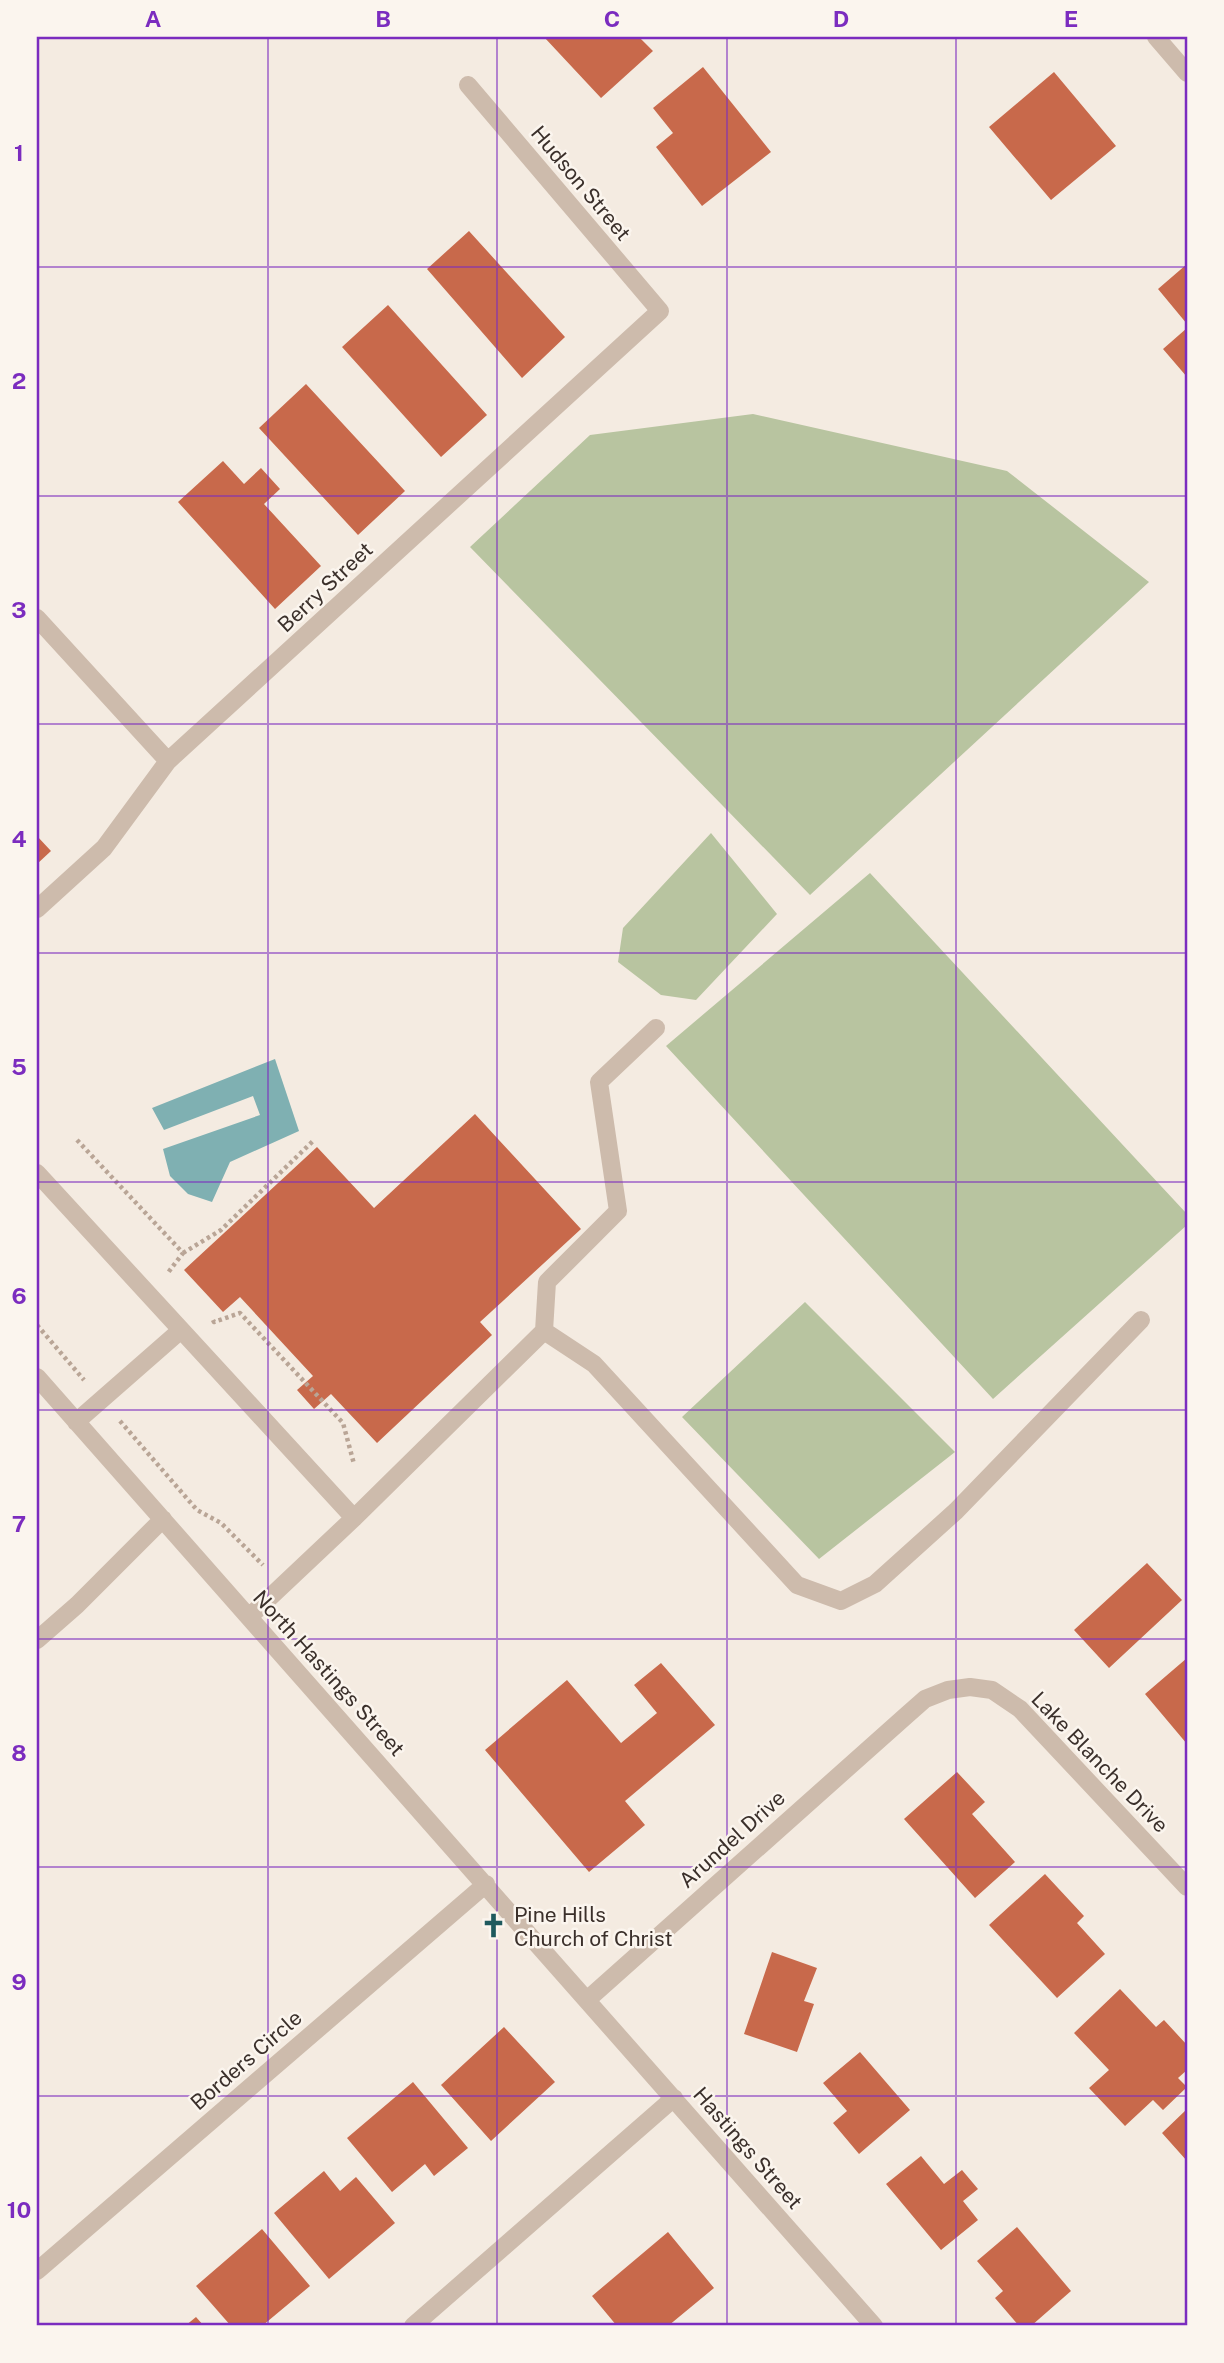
<svg xmlns="http://www.w3.org/2000/svg" width="1224" height="2363" font-family="'Public Sans',sans-serif">
<style>
.green{fill:#b8c4a0}
.water{fill:#7fb0b2}
.building{fill:#c8694b}
.lines{fill:none;stroke-linecap:round;stroke-linejoin:round}
.path{stroke:#b9a596;stroke-width:4.5;stroke-dasharray:3.5 3.5;stroke-linecap:butt}
.minor{stroke:#cdbbac;stroke-width:18}
.grid{fill:none;stroke:#7b2cbf;stroke-width:2;stroke-opacity:0.55}
.labels{text-anchor:middle;dominant-baseline:central;stroke-width:5;stroke-linejoin:round;paint-order:stroke}
.street-label{font-size:21px;fill:#3b302b;stroke:#fbf5ee}
.poi-label{font-size:21px;fill:#3b302b;stroke:#fbf5ee;text-anchor:start}
.neatline{fill:none;stroke:#7b2cbf;stroke-width:2.5}
.grid-label{font-size:23px;text-anchor:middle;font-weight:bold;fill:#7b2cbf}
</style>
<rect width="100%" height="100%" fill="#f4ebe1"/>
<path class="green" d="M753,414L1007,471L1149,582L810,895L470,547L590,435Z
M711,833L777,914L696,1000L661,995L618,962L623,928Z
M870,873L1187,1214V1225L993,1399L666,1046Z
M805,1302L955,1452L819,1559L682,1417Z"/>
<path class="water" d="M275,1059L299,1131L230,1162L212,1202L188,1194L170,1176L163,1149L260,1115L253,1096L164,1130L152,1108Z"/>
<path class="building" d="M544,37H639L653,51L601,98Z
M703,67L771,152L702,206L656,147L673,133L653,108Z
M1054,72L1116,146L1051,200L989,127Z
M469,231L565,337L522,378L427,269Z
M1187,264V324L1158,289Z
M388,305L487,415L441,457L342,347Z
M1187,328V377L1163,349Z
M306,384L405,491L358,535L259,428Z
M223,461L244,484L261,468L280,489L264,504L321,566L275,609L178,502Z
M37,836L51,851L37,864Z
M475,1114L581,1229L480,1322L492,1335L377,1443L331,1394L314,1409L297,1390L313,1376L240,1297L223,1312L184,1270L317,1147L374,1208Z
M1147,1563L1182,1600L1109,1668L1074,1630Z
M1187,1658V1744L1145,1694Z
M661,1663L715,1725L625,1801L645,1825L589,1872L485,1750L567,1680L621,1743L657,1713L634,1685Z
M957,1772L985,1802L972,1814L1015,1862L975,1898L904,1819Z
M1045,1874L1084,1916L1077,1923L1105,1954L1057,1998L989,1925Z
M772,1952L817,1968L804,2001L814,2004L797,2052L744,2034Z
M1120,1989L1156,2027L1164,2020L1187,2045V2070L1178,2078L1187,2087L1163,2110L1153,2100L1125,2126L1089,2088L1109,2070L1074,2033Z
M504,2027L555,2082L491,2141L441,2085Z
M860,2052L910,2110L859,2154L833,2123L847,2111L823,2083Z
M413,2082L468,2148L434,2176L425,2164L392,2192L347,2138Z
M1187,2109V2161L1162,2133Z
M921,2156L944,2184L962,2170L978,2189L963,2201L978,2220L941,2250L886,2184Z
M324,2171L340,2191L356,2177L395,2223L329,2279L274,2213Z
M1017,2227L1071,2291L1031,2326H1019L995,2298L1003,2291L977,2261Z
M262,2229L310,2286L262,2326H231L196,2286Z
M668,2232L714,2288L668,2326H617L592,2296Z
M196,2317L204,2326H185Z"/>
<g class="lines">
<path class="path" d="M77,1140L183,1253L167,1274
M183,1253L221,1230L313,1141
M213,1320L214,1322L240,1313L343,1423L354,1464
M37,1325L84,1380
M120,1421L197,1510L221,1523L263,1565"/>
<path class="minor" d="M1156,37L1187,73
M37,618L168,761
M37,909L104,848L168,761L660,311L468,85
M656,1028L599,1082L618,1211L547,1282L544,1331L594,1364L797,1585L841,1601L875,1584L956,1511L1141,1320
M37,1173L354,1518
M37,1377L874,2326
M76,1422L181,1330
M249,1617L354,1518L544,1331
M37,1640L77,1605L163,1519
M587,2000L908,1714L925,1699L948,1690L970,1687L992,1690L1020,1709L1187,1887
M37,2271L486,1884
M413,2326L674,2098"/>
</g>
<path class="grid" d="M268,37V2326M497,37V2326M727,37V2326M956,37V2326M37,267H1187M37,496H1187M37,724H1187M37,953H1187M37,1182H1187M37,1410H1187M37,1639H1187M37,1867H1187M37,2096H1187"/>
<defs>
<symbol id="church-bare" viewBox="-9 -9 18 18"><path d="M-1.2-6h2.4v3.5h3.3v2.4h-3.3V6h-2.4V-.1h-3.3v-2.4h3.3Z" fill="#1f5a5e" stroke="#fbf5ee" stroke-width="2.5" paint-order="stroke"/></symbol>
</defs>
<g fill-rule="evenodd">
<use href="#church-bare" x="476" y="1908" width="35" height="35"/>
</g>
<g class="labels">
<g class="street-label">
<text transform="translate(581 183) rotate(50)">Hudson Street</text>
<text transform="translate(325 587) rotate(-43)">Berry Street</text>
<text transform="translate(329 1673) rotate(48)">North Hastings Street</text>
<text transform="translate(1100 1762) rotate(46)">Lake Blanche Drive</text>
<text transform="translate(732 1839) rotate(-42)">Arundel Drive</text>
<text transform="translate(246 2060) rotate(-41)">Borders Circle</text>
<text transform="translate(748 2148) rotate(49)">Hastings Street</text>
</g>
<g class="poi-label">
<text x="514" y="1914">Pine Hills<tspan x="514" dy="24">Church of Christ</tspan></text>
</g>
</g>
<rect width="1224" height="2363" fill="none" stroke="#fbf5ee" stroke-width="77"/>
<rect x="38" y="38" width="1148" height="2286" class="neatline"/>
<g class="grid-label">
<text x="153" y="27">A</text>
<text x="383" y="27">B</text>
<text x="612" y="27">C</text>
<text x="841" y="27">D</text>
<text x="1071" y="27">E</text>
<text x="19" y="161">1</text>
<text x="19" y="389">2</text>
<text x="19" y="618">3</text>
<text x="19" y="847">4</text>
<text x="19" y="1075">5</text>
<text x="19" y="1304">6</text>
<text x="19" y="1532">7</text>
<text x="19" y="1761">8</text>
<text x="19" y="1990">9</text>
<text x="19" y="2218">10</text>
</g>
</svg>
